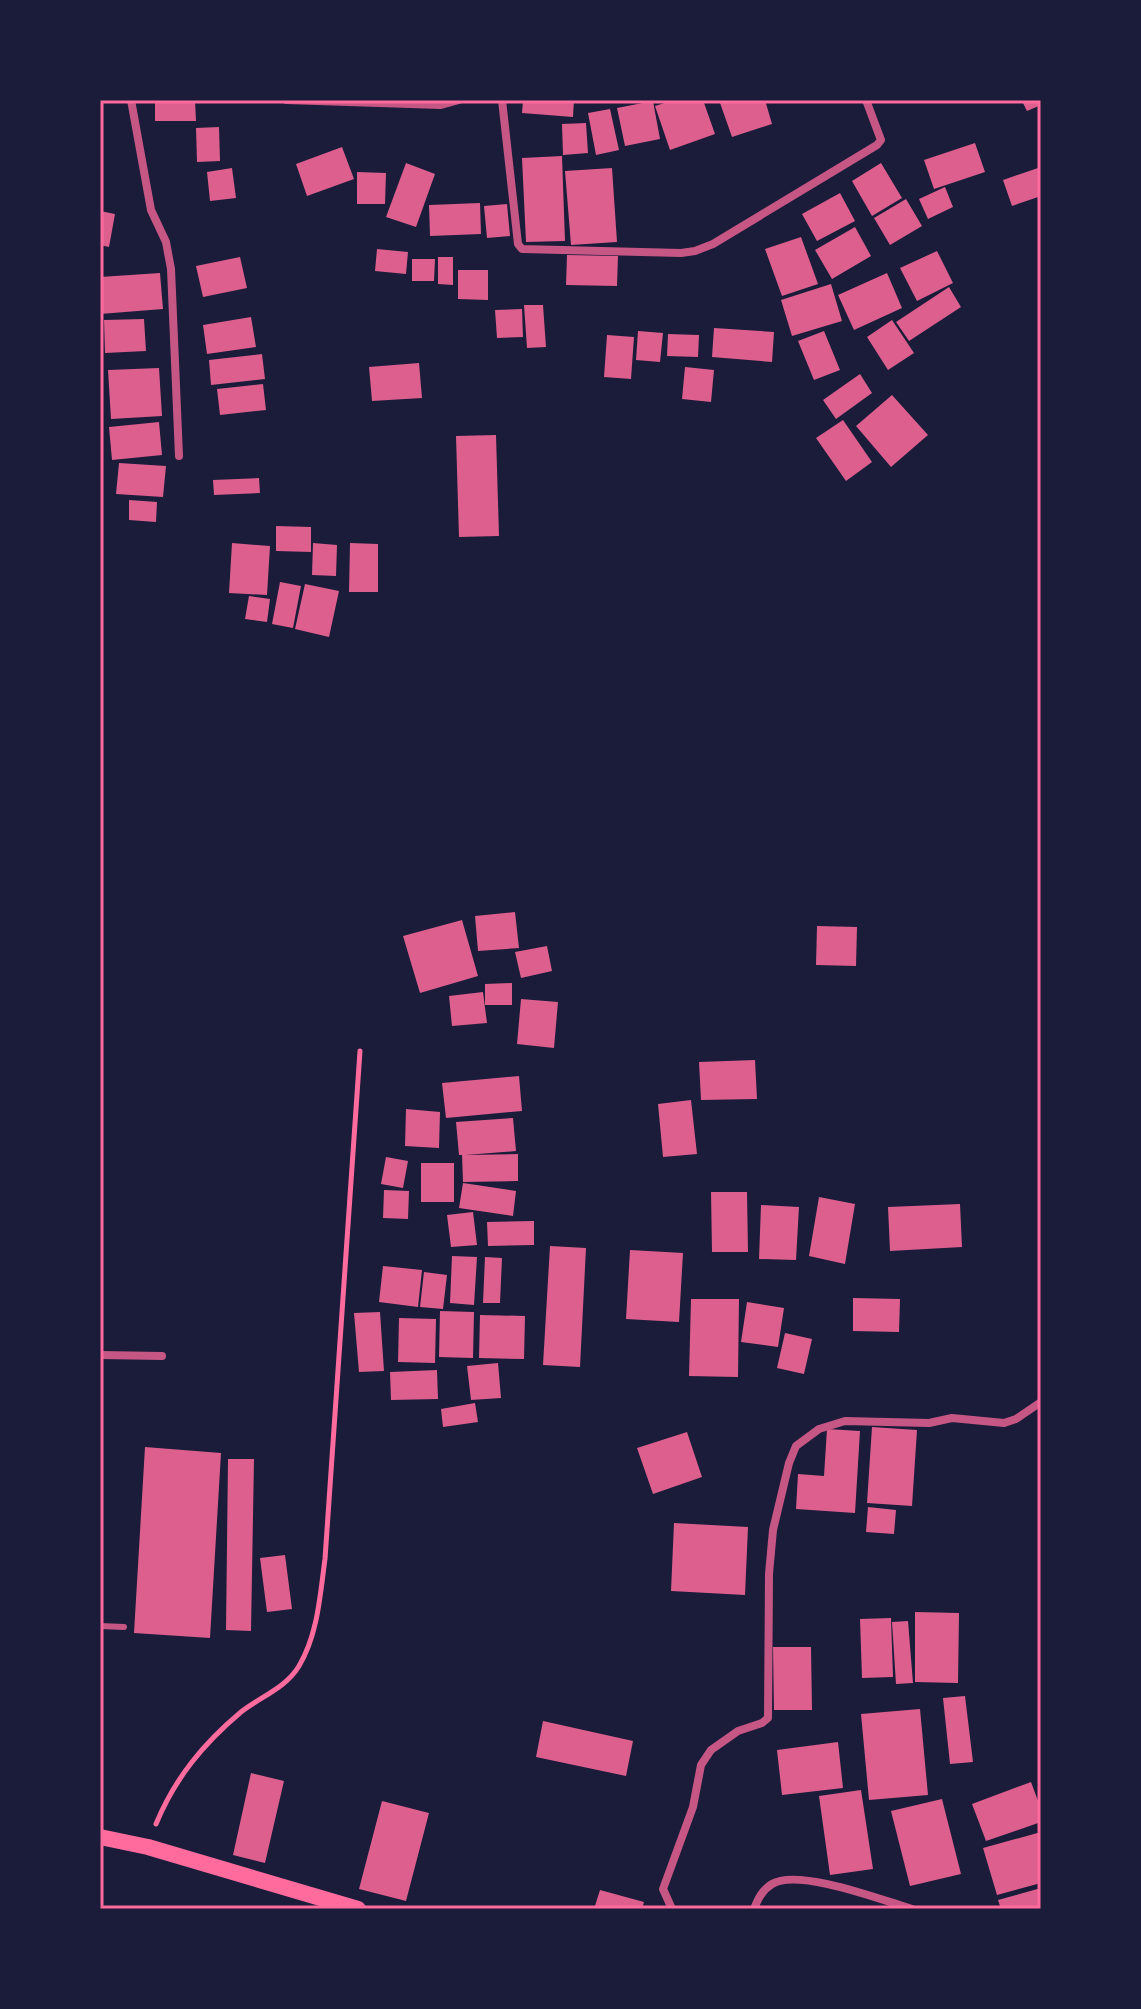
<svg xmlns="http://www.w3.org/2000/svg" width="1141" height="2009" font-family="'Golos Text',sans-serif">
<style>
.building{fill:#dd5f8e}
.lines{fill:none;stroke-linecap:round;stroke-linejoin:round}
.path{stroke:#ff6b9d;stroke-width:5}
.service{stroke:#c65784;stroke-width:6}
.minor{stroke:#c65784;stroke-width:8}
.secondary{stroke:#ff6b9d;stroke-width:16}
.neatline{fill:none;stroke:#ff6b9d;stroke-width:3}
</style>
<rect width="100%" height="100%" fill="#1b1b3a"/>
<path class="building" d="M155,100H195L196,121H155Z
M523,100H574L573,117L522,113Z
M674,100H703L715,134L670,150L655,106Z
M719,100H765L772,124L732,137Z
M1041,100V105L1027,111L1022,101Z
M653,101L660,139L625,146L617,108Z
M610,109L619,150L596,155L588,113Z
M586,123L588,153L563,155L562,124Z
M219,127L220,161L197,162L196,128Z
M975,143L985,172L934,189L924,160Z
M342,147L354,179L307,196L296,164Z
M562,156L565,241L526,242L522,158Z
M406,163L435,174L416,227L386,217Z
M881,163L902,198L872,216L852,181Z
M1041,167V196L1012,206L1003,180Z
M232,168L236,198L210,201L207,172Z
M612,168L617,242L571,245L565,171Z
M357,172L386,173L385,204H357Z
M945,187L953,207L928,219L919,199Z
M840,193L855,221L817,241L802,214Z
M906,199L922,226L890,245L874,218Z
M480,203L481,234L430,236L429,205Z
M507,204L510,236L487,238L484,206Z
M100,211L115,214L109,247L100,245Z
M855,227L871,256L832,279L815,250Z
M801,237L818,284L782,296L765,249Z
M377,249L408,252L406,274L375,271Z
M937,251L953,283L917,301L900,268Z
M567,255L618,256L617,286L566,285Z
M240,257L247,288L203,297L196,266Z
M438,257H453V285L438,284Z
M412,259H435L434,281H412Z
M458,270H488V300L458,299Z
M160,273L163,309L100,314V277Z
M887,273L902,308L854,330L838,295Z
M831,284L842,321L792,336L781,300Z
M949,287L961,307L909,341L896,322Z
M524,305H543L546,347L527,348Z
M522,309L523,337L497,338L495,310Z
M251,317L256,347L207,354L203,325Z
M144,319L146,351L105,353L104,320Z
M892,320L914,353L888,370L867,337Z
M714,328L774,332L772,362L712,357Z
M638,331L663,333L660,362L636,360Z
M824,331L840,370L814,380L798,341Z
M668,334L699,335L698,357L667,356Z
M607,335L634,337L631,379L604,377Z
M262,354L265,379L211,385L209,360Z
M419,363L422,398L372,401L369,367Z
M685,367L714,370L711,402L682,399Z
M159,368L162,416L111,419L108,370Z
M860,374L872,393L836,419L823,400Z
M263,384L266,410L220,415L217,389Z
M892,395L928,435L891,467L856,426Z
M843,420L872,462L846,481L816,438Z
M159,422L162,455L112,460L109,427Z
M496,435L499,536L459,537L456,436Z
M119,463L166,466L163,497L116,494Z
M259,478L260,493L214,495L213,480Z
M129,500L157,502L156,522L129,520Z
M276,526L311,527V552L276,551Z
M232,543L270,546L267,595L229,593Z
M313,543L337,545L336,576L312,575Z
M350,543L378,544V592H349Z
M280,582L301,586L293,628L272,624Z
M305,584L339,591L329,637L295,629Z
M249,596L270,599L267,622L245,619Z
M515,912L519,948L478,951L475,916Z
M462,920L478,976L420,993L403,936Z
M817,926L857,927L856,966L816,965Z
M547,946L552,971L521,978L515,952Z
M512,983V1005H485V984Z
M483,992L487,1023L452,1026L449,996Z
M521,999L558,1002L554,1048L517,1044Z
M755,1060L757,1099L701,1100L699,1062Z
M519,1076L522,1111L446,1118L442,1083Z
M691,1100L697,1154L663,1157L658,1104Z
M406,1109L440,1112L439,1148L405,1146Z
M513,1118L516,1151L465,1155L518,1154V1181L463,1182L462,1155H459L456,1122Z
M386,1157L408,1161L403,1188L381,1184Z
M421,1163H454V1202H421Z
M463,1183L516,1191L513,1216L459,1208Z
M384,1190L409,1191L408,1219L383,1218Z
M711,1192H747L748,1252H712Z
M819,1197L855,1204L845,1264L809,1256Z
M960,1204L962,1247L890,1251L888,1207Z
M761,1205L799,1207L796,1260L759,1259Z
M473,1212L477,1245L451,1247L447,1215Z
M534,1221V1245L488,1246L487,1222Z
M550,1246L586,1248L580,1367L543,1365Z
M630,1250L683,1253L679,1322L626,1319Z
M452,1256L477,1257L474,1305L450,1303Z
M485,1257L502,1258L500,1303H483Z
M383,1266L422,1270L418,1307L379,1302Z
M424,1272L447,1275L443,1309L420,1307Z
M853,1298L900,1299L899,1332L853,1331Z
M691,1299H739L738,1377L689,1376Z
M747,1302L784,1308L778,1347L741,1342Z
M440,1311L474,1312L473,1358L439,1357Z
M380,1312L384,1371L359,1372L354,1313Z
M480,1315L525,1316L524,1359L479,1358Z
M399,1318L436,1319L435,1363L398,1362Z
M785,1333L812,1339L804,1374L777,1368Z
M498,1363L501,1398L471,1400L467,1366Z
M437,1370L438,1399L391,1400L390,1372Z
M475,1403L478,1422L443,1427L441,1409Z
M872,1427L917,1430L912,1506L867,1503Z
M827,1429L860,1431L855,1513L796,1509L798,1474L824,1476Z
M687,1432L702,1477L653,1494L637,1448Z
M145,1447L221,1453L210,1638L134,1633Z
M228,1459H254L251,1631L226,1630Z
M868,1507L896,1510L894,1534L866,1532Z
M674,1523L748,1527L745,1595L671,1591Z
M285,1555L292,1609L267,1612L260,1558Z
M915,1612L959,1613L958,1683L915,1682Z
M891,1618L893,1677L862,1678L860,1619Z
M908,1621L913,1683L896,1684L892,1622Z
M773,1647H811L812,1710H774Z
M965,1696L973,1762L950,1764L943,1698Z
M920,1709L928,1795L869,1800L861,1714Z
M543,1721L633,1741L626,1776L536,1757Z
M838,1742L843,1788L782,1795L777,1750Z
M251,1773L284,1781L265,1863L233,1855Z
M1031,1782L1041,1809V1822L986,1841L972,1804Z
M861,1790L873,1869L830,1875L819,1796Z
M942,1799L961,1874L910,1886L891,1811Z
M382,1801L429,1813L406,1901L359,1889Z
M1041,1832V1883L997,1895L983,1848Z
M1041,1888V1909H1001L998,1900Z
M600,1890L644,1902L642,1909H594Z"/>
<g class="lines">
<path class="path" d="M156,1824C175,1778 203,1744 241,1712C260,1697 286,1688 299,1666C318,1634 320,1595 325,1559L360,1051"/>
<path class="service" d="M100,1626L124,1627"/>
<path class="minor" d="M131,100L151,210L166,242L171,269L179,456
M286,100L441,105L459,100
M502,100L518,244L522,249L681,253L695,251L713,244L877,145L881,140L866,100
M100,1355L162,1356
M672,1909L663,1889L693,1807L701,1765L711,1750L738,1731L762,1723L768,1718L769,1574L773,1530L789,1463L796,1446L819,1429L845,1421L929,1423L952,1418L1004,1423L1016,1419L1041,1402
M754,1909C758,1899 762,1890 772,1884C798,1868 882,1900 912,1909"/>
<path class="secondary" d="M100,1837L148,1847L358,1909"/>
</g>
<rect width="1141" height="2009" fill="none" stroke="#1b1b3a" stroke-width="204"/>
<rect x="102" y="102" width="937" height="1805" class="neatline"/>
</svg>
